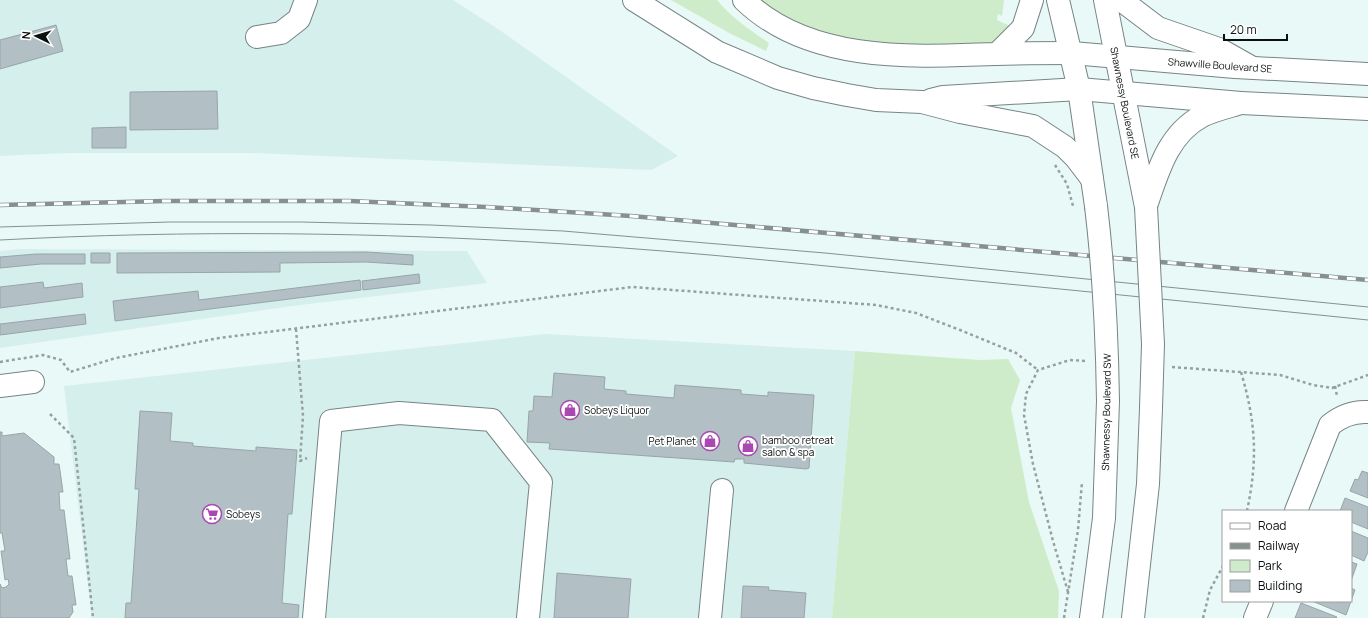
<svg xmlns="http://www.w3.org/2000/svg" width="1368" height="618" font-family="Manrope,sans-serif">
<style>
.built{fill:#d5efed}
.green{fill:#ceecc9}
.building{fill:#b2c0c5;stroke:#97a5a9}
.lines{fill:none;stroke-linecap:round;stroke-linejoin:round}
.minor-casing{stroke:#768484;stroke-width:24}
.major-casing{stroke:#768484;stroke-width:24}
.highway-casing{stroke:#768484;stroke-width:24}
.path{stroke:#95a1a0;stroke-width:2.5;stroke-dasharray:3 3;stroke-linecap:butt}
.minor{stroke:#fff;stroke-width:22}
.major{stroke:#fff;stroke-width:22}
.highway{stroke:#fff;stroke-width:22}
.tram{stroke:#85908f;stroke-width:1}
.rail-casing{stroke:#85908f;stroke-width:4.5}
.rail{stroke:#fff;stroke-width:3;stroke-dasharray:9;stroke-linecap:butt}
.major-bridge-casing{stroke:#768484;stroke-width:24;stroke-linecap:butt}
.path-bridge{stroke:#95a1a0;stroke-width:2.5;stroke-dasharray:3 3;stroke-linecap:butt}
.major-bridge{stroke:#fff;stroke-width:22}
.labels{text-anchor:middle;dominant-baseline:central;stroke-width:3.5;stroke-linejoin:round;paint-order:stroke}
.street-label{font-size:10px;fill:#0a0f0f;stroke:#fff}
.poi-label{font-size:10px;fill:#0a0f0f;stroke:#fff;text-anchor:start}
</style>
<rect width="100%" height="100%" fill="#e9f9f8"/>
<path class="built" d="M0,0H453L501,31L678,156L651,170L252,153H68L0,156Z
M19,249L467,251L487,283L292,306L0,348V251Z
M546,334L855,351L832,618H92L64,386Z"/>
<path class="green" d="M671,0H717C732,18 750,30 769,43L766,51L731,34Z
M749,0H1004L1002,16L998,14L997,20L1010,26L1002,43L921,51L809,35Z
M855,351L980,360L1008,359L1020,380L1011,408L1029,502L1059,591L1058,618H832Z"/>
<path class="building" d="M56,25L63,51L0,69V40Z
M217,91L218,129L130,130V92Z
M126,127V148H92V128Z
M366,252L413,255V265L366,262L280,263V272L117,273V253Z
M91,253H110V263H91Z
M36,254H85V264H41L0,268V257Z
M419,274L420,283L363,290L362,281Z
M360,280L361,290L115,321L113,301L198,291L199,300Z
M43,282L44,288L82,283L83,297L0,308V287Z
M85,314L86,324L0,335V324Z
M554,373L605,377L604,389L626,391V394L674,398L675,385L741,390V394L768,396V392L814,395L809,468L806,469L744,463V459H735L734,462L549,449L550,443L527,442L529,411H533L534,396L552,397Z
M140,411L172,413L170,441L193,443V446L256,451V447L297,450L292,514H288L282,603L299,605L298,618H125L126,603H131L139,489H135Z
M0,432H2V436L24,433L54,457V464H59L63,492H59L60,510H64L70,559H66L68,576H72L76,605H72L73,612L69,618H0V584L2,588L6,587L9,584L8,579L5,580L1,551H5L2,533H0Z
M1362,471L1368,473V498L1350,491L1355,479L1358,480Z
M1345,498L1368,507V529L1351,522V511H1340Z
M1351,531L1368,538V552L1364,561L1351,555Z
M1351,562L1357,564L1351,581Z
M557,573L631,579L628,618H554Z
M743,586L769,587L768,590L806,593L804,618H741Z
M1351,588L1355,590L1346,615L1312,601H1351Z
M1301,603L1337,617L1336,618H1295Z"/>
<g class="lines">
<defs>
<path id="minor" d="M257,37L281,33L299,19L306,0
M1072,53L1235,67L1368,74
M1079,89L1241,103L1368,109
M0,386L33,382
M1296,511L1330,425C1341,416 1353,411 1368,412
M314,618L331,421L399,413L492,420L541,482L528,618
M710,618L722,490
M1255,618L1262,601"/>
<path id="major" d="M1058,0L1079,89L1096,206
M1105,0L1146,207
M1121,0L1158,28L1219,49L1251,67
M1146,206C1158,171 1168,134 1202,116C1214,110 1228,107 1241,103
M1091,618L1104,518L1108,401
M1133,618L1148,484L1151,408"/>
<path id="highway" d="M634,0L717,52L778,78L813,88L847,95L876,100L922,102L960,112L1033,126L1065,147L1076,158L1092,179
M744,0C809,63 912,57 996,54C1021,53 1046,53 1072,53
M997,54L1023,28L1032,0
M931,100L943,97L1079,89"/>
</defs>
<use href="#minor" class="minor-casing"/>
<use href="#major" class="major-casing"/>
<use href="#highway" class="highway-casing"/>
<path class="path" d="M296,329L303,416L300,461L307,458
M0,362L43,355L61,360L70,372L116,358L219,338L632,287L876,305L916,313L960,330L1016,353L1038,370
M1172,367L1280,375L1313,385L1332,388L1368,375
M1241,372C1256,423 1258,459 1247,511
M1335,386L1337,396
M50,414L74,438L93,618
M1068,592L1053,541L1033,464L1024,415L1026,394L1038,370L1070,360L1086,361
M1064,618L1078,530L1082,482
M1203,618L1210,590L1223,566"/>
<use href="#minor" class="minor"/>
<use href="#major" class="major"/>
<use href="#highway" class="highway"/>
<path class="tram" d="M0,227L170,222H301L431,225L563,231L825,253L1368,307
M0,240C188,230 377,232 565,244C696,252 826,266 956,279C1094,292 1231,306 1368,320"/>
<defs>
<path id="rail" d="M0,205L165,201H350L486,207L631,216L1368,280"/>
</defs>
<use href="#rail" class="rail-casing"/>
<use href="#rail" class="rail"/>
<defs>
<path id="major-bridge" d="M1096,206C1104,272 1107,334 1108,401
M1146,207L1153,344L1151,408"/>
</defs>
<use href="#major-bridge" class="major-bridge-casing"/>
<path class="path-bridge" d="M1055,165L1067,184L1073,206"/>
<use href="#major-bridge" class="major-bridge"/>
</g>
<defs>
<symbol id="shop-ring" viewBox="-11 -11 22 22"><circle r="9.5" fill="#fff" stroke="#a948b0" stroke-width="1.5"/><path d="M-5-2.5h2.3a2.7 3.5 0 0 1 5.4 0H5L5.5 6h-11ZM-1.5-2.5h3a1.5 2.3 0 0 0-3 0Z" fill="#a948b0"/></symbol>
<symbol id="supermarket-ring" viewBox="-11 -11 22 22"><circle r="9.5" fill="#fff" stroke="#a948b0" stroke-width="1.5"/><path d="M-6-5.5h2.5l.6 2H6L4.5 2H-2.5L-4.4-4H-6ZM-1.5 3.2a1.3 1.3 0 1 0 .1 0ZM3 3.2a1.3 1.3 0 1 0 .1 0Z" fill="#a948b0"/></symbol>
</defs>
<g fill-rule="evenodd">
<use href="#shop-ring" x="559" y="399" width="22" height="22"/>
<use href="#shop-ring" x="699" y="430" width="22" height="22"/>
<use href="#shop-ring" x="737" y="435" width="22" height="22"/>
<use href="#supermarket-ring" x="201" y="503" width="22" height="22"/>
</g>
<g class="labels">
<g class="street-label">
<text transform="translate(1220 65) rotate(4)">Shawville Boulevard SE</text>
<text transform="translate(1125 103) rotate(79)">Shawnessy Boulevard SE</text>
<text transform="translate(1106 412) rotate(-89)">Shawnessy Boulevard SW</text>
</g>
<g class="poi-label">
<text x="584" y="410">Sobeys Liquor</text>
<text x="762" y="440">bamboo retreat<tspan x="762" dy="12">salon &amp; spa</tspan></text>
<text x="696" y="441" text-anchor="end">Pet Planet</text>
<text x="226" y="514">Sobeys</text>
</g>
</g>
<rect x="1222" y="510" width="130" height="92" fill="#ffffff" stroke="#9d9f9f"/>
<rect x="1230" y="523" width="20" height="6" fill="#ffffff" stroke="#9d9f9f"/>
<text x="1258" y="530" font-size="12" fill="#0a0f0f">Road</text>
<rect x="1230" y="543" width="20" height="6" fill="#85908f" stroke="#9d9f9f"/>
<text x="1258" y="550" font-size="12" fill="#0a0f0f">Railway</text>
<rect x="1230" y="560" width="20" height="12" fill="#ceecc9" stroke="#9d9f9f"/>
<text x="1258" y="570" font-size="12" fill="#0a0f0f">Park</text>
<rect x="1230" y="580" width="20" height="12" fill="#b2c0c5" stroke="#9d9f9f"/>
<text x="1258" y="590" font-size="12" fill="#0a0f0f">Building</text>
<g transform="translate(36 36) rotate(275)" stroke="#ffffff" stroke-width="3" paint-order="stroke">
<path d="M0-3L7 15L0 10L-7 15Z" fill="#0a0f0f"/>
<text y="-6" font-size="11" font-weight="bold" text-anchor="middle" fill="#0a0f0f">N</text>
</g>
<path d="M1224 34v6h63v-6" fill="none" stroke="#0a0f0f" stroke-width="2"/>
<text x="1230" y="34" font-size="12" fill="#0a0f0f" stroke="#ffffff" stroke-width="3" paint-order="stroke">20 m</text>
</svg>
